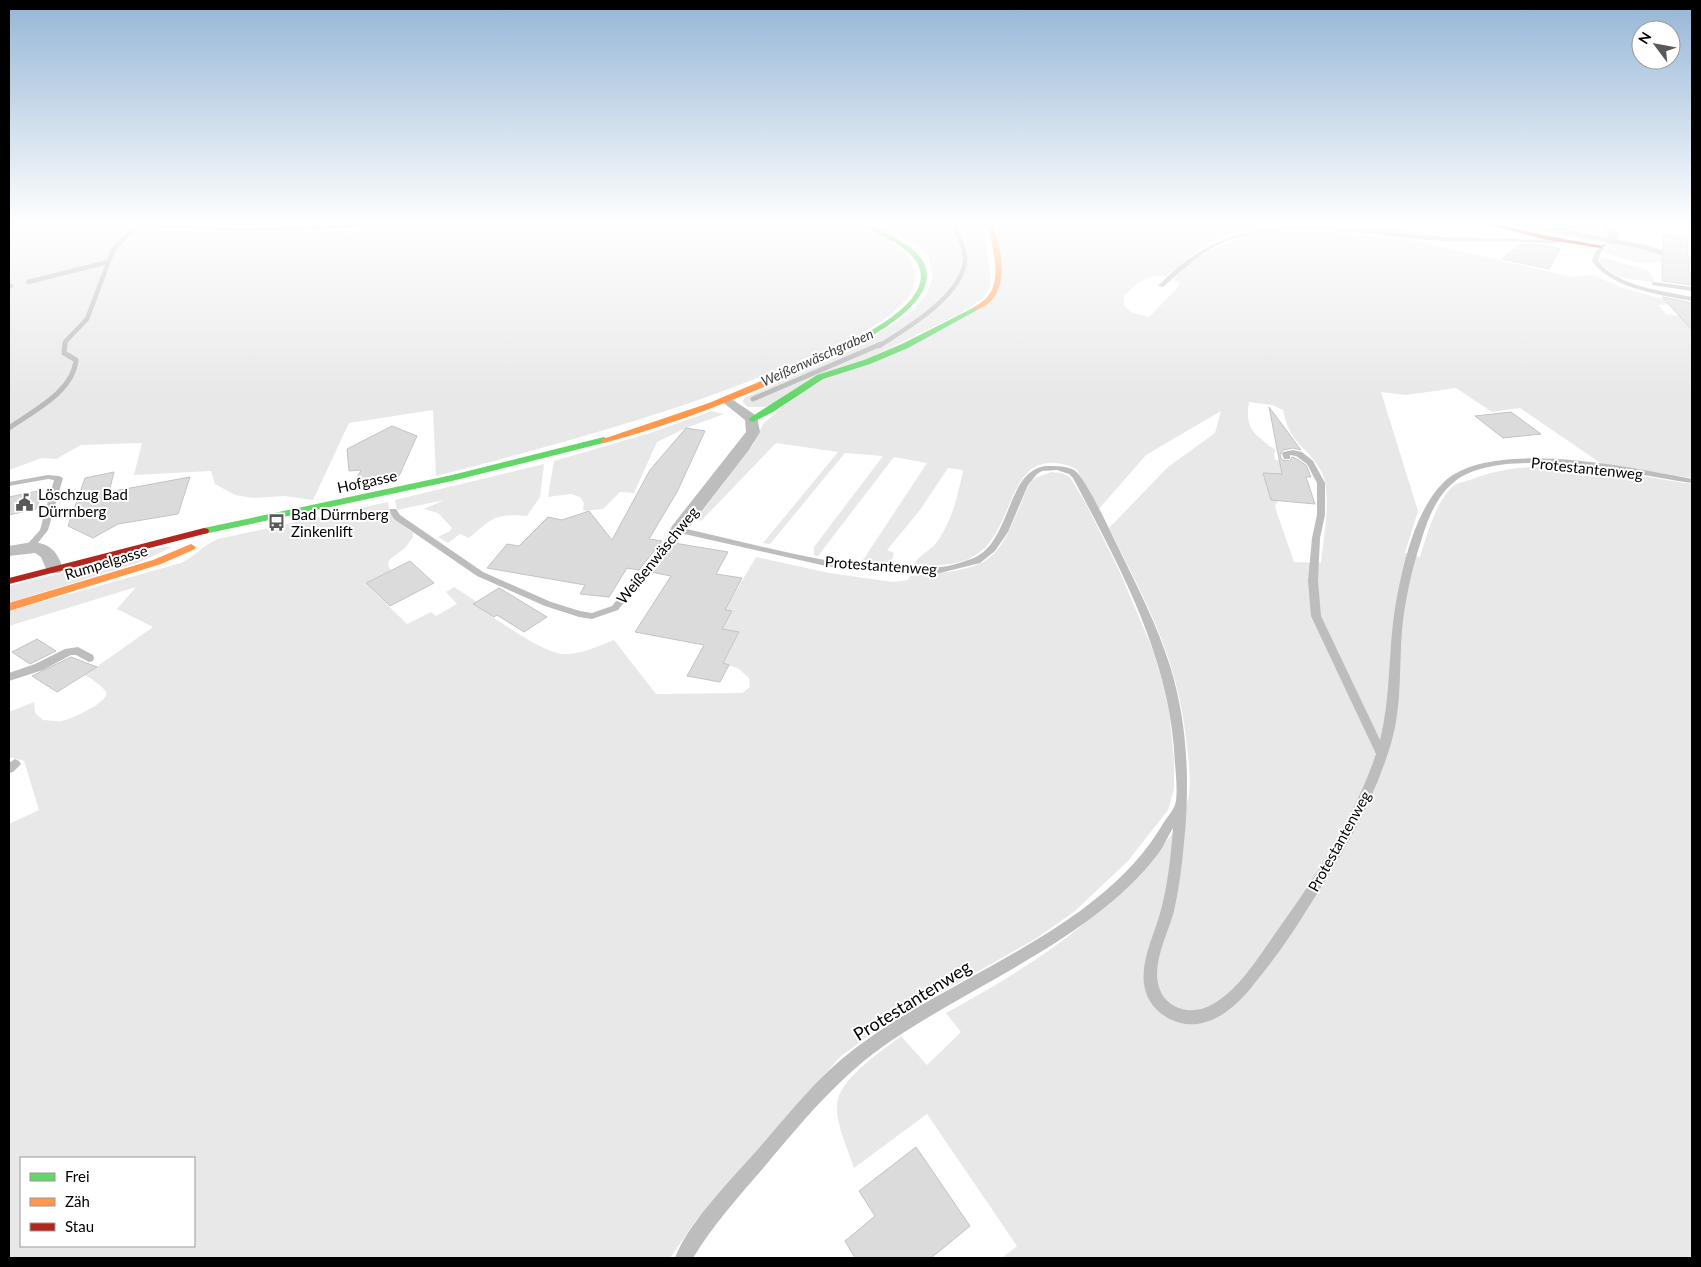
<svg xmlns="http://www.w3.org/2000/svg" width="1701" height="1267" font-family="Lato,sans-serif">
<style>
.green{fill:#e8e8e8;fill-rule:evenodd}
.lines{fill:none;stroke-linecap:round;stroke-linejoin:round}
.stream-far1{stroke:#bababa;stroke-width:4.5}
.stream{stroke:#bababa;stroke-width:5}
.building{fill:#dbdbdb;stroke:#c3c3c3}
.lane{fill:#bdbdbd;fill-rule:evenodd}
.street{fill:#bdbdbd;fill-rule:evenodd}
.fast{fill:#63d668;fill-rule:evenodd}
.slow{fill:#ff974d;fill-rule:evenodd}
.jam{fill:#b3261e;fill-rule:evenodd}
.labels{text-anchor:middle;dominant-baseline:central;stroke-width:4;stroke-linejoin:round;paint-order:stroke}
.far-water-label{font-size:14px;font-style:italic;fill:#3d3d3d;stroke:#fff}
.street-label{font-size:15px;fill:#000;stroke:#fff}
.poi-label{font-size:15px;fill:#000;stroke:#fff;text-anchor:start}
.near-street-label{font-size:18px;fill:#000;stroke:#fff}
</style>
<rect width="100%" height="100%" fill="#fff"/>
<path class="green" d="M9,222H110L161,230L199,232L337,230L349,233L434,222H841C866,228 898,238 911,262C917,274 916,287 908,297C887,325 836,346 804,359C686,410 561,444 436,476L433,410L349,423L313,500L284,496L253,498L235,495L215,484L211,471L134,475L142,443L81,445L56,459L42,458L9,470Z
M177,222H316L257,226H217Z
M870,222H984L991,285L983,298L949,321L766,407H748L743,402L744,398L857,348L912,311L926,295L933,276L928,254L896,232Z
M994,222H1366L1429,233L1437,237C1378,233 1268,215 1216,240C1197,249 1182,264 1166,276C1150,273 1135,284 1124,296V305L1131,312L1149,317L1178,287L1180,282L1173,280L1188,265L1210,250L1247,235L1274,231L1308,230L1403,238L1573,277L1593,275L1623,288L1680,304L1659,305L1666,314L1692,318V478L1602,464L1520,408L1492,412L1456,388L1406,395L1381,392L1418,511L1405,553L1420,557C1426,538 1437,497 1455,485C1460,482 1467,481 1473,479C1539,453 1623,474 1692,484V1258H1002L1017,1246L927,1114L854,1168C848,1149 836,1125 837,1105C838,1079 882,1051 901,1036L927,1065L961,1032L946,1013C1022,972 1094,925 1151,860C1166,842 1181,826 1187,803C1192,786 1189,764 1187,747C1179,660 1147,604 1109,528L1168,467L1215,433L1221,411L1146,455L1099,509L1077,470C1070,465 1061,463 1052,463C1009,462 1012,528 980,552C963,566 939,565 918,566L915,563C918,556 931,550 937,542C952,521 958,496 963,470L948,468L920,510L887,550L894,553L892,560C882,567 873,565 863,560L927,463L894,457L818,556L814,555V547L883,456L845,453L770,544L763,543L838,452L776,443L701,521L697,518L753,445L763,424L799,392L995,297L998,233ZM1249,402L1272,405L1283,410C1291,447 1306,444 1321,471C1333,493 1323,538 1321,563L1294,562L1277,513L1275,506L1278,501L1271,500L1263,474H1282L1280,466L1286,467L1284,461L1275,460L1274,453L1276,451C1256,434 1244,431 1249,402Z
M1486,222H1524L1562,228H1598L1607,231L1609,235L1606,242H1595Z
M1620,238L1692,257V269L1664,262L1638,263L1605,253L1604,251Z
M1601,257L1648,270L1656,283L1618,277L1599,263Z
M712,411L724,414L686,428L657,442L634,493L620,492L603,509L583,511L584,503L580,497L570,494L548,497L554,461L650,433Z
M544,464L540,497L527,516C496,513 492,518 469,538L460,534L448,543L438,537L450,531L452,528L438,513L424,509L444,500L397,510L395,500Z
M1051,472L1061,473L1070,477L1086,504L1118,568L1153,650L1162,680L1169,712L1174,759V789L1168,810L1128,861L1075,911L1037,938L882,1026L840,1057L697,1219L670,1258H9V824L39,810L24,761L9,757V712L34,702L35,713L43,720C49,720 56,722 62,721C71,719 110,702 106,692C103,686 91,679 85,675L153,627L117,609L136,587L9,626V611L181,563C194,557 202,546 218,539L388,502C389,518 401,523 413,533V537L405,548L389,560L388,565L391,570L365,583L407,624L431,612L436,616L457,604L446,592L454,587L477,602L473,604C494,617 544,655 566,654C582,654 599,646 614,640L656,694L742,693L750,687L749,678L739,669L723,663L739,633L722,629L732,612L725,610L756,557L829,573L893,582L908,580L910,576C998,568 996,564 1029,484L1035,478ZM21,1158H194V1246H21Z
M164,547H172L140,562L9,603V586Z"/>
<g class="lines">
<path class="stream-far1" d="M1515,222L1643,247L1671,256
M28,282L108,262
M9,287L11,286
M65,346V342L87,319L113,250L130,232L150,222
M879,346C906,329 964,295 965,259C965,248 957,233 954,222"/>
<path class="stream" d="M753,399L881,344
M9,428C33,411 73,392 76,360L64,353L65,344"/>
</g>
<path class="building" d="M1663,234L1687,238L1689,273L1692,274V285L1662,281Z
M1521,244L1544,245L1560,249L1549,269L1502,259Z
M1662,297L1692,303V330Z
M1269,407L1301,450L1293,448L1283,450L1280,455L1282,460L1290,461L1292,457L1295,458L1306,465L1311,477H1306L1315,504L1271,500L1263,473L1282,474Z
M1511,412L1541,434L1503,438L1475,416Z
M392,426L417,436L399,476L387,477L385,482L357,484L360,478H357L361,470L349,471L347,449Z
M686,428L705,431L677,492L649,539L662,541L639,570L627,568L609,597L580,594L585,585L487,568L507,544L519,546L548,517L562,520L589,511L612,540L650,470Z
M114,472L109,492L190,477L178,514L118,524L93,538L68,526L85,478Z
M43,490L36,509L9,515V497Z
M674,543L728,552L716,574L742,578L725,610L732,611L722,629L739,632L723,663L729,665L720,682L687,676L704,645L635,632L671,576L651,572Z
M410,561L434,583L390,606L366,583Z
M499,588L501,589L547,617L524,632L497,615L494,617L473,604Z
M37,639L56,651L30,664L12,652Z
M71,657L97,667L57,692L32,676Z
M916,1147L970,1226L931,1258H855L845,1241L875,1216L859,1191Z"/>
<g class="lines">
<path class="lane" d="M1526,222C1542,221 1558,226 1574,225C1584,224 1597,220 1606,223L1572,229Z
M1309,226L1444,237L1554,240L1557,242L1554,244C1517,240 1480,243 1443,241C1375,237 1302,218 1235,238C1207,246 1185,268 1163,287L1158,286C1204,238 1245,227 1309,226Z
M1604,243L1607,245L1601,252L1598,261C1616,286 1663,291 1692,297V301C1661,295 1612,289 1592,261L1595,252Z
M1654,282L1692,287V291L1652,285V283Z
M1293,450L1302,452L1313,461L1325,483V515L1320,538L1318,581L1321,616L1380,740C1391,696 1388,652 1395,608C1402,568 1414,511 1444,482C1491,437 1633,468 1692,479V483C1635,475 1502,443 1454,482C1437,496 1428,518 1422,538C1412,568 1405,599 1402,630C1399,667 1402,704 1392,740C1375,800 1342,855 1308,908C1292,934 1274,960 1254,984C1238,1005 1214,1027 1186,1024C1175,1023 1164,1017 1156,1009C1129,980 1153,941 1161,910C1168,883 1171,855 1173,828C1168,836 1164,846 1158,854C1097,934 986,979 903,1033C844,1070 809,1114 765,1166C739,1196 713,1225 693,1258H675C688,1222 734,1177 759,1148C789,1114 817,1077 853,1050C947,977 1098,932 1161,827C1165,820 1172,812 1175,805C1178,797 1176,774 1175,764C1171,659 1121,569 1073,478L1069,474L1057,470L1042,471L1037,474L1028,485L1008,532L995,551L980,563L940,573L862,570L826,566L680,533L618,610L592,619L579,617L545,606L477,576L394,519L389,511L390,509H396L400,515L483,572L551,602L580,611L592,613L612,606L675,528L678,527C727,538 776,551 825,560C848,564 871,564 894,565C909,566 926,569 941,567C950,566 960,563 968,560C1013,548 1004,469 1047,466C1056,466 1067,466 1074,470C1085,476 1111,533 1118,547C1137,586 1157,625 1170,666C1188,724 1190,784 1184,843C1182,865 1179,889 1174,911C1168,935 1150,965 1160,990C1164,1001 1176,1009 1187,1010C1195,1011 1205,1009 1213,1004C1238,990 1256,961 1272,938C1313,881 1353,821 1376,754L1311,616L1308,581L1312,538L1317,515V483L1307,464L1296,456L1290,455V459H1284L1282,454L1283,452Z
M48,475L59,476L63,478L48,530L33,549H27L25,547L40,530L54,480L48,479L9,486V482Z
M78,647L93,655L94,658L93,661L89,662L76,655H71L43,670L9,681V673L35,664L65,649Z
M15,759L19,761L21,764L13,772L9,773V763Z"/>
<path class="street" d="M319,222H330L320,230H312V226Z
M1596,222H1607L1619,233L1615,244H1607L1606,242L1609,234Z
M727,396L757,416L760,432L749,450L684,534H672L670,530L672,526L746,432L745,420L720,400Z
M32,542C50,543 58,552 63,569L60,573H48L41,557L35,553L9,556V546Z"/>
<path class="fast" d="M142,222L243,228L410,222L407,224C334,229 260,234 187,228C174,228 153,228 142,222Z
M849,222C866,221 884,231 899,240C969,280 890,328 851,347C840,353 828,360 816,363L812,361L813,359C842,346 956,299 910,254C898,243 882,235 867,229C861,227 854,225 849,222Z
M977,306L979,307V309L908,348L870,364L823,379L773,412L755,421L752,422L748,419L817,375L864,360L902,344Z
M604,437L608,440L607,442L452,481L204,534L199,531L204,528L452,475Z"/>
<path class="slow" d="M986,222H992C1002,250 1013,296 977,310L973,308C978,304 985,301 989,295C1002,278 992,241 986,222Z
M813,359L820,361C809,370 791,375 778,381C722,405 664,427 604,443L600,440L709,403Z
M191,544L196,547L195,549L161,564L9,611V603L153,560Z"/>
<path class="jam" d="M1478,222H1487L1543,235L1603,246L1600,248L1543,239Z
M204,528L208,529L209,531L208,533L9,584V578Z"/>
</g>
<linearGradient id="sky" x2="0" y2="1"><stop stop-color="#95b6d6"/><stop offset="0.56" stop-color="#fff"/><stop offset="1" stop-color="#fff" stop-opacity="0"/></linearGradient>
<rect width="1701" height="399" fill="url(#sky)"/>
<defs>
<symbol id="civic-bare" viewBox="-9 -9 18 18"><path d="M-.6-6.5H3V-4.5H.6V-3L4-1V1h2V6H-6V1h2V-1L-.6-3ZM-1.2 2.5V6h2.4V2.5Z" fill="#595959" stroke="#fff" stroke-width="2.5" paint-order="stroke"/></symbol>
<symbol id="bus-bare" viewBox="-9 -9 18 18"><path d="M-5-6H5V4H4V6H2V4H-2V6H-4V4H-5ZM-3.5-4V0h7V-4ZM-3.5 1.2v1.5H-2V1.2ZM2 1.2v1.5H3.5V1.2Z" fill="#595959" stroke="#fff" stroke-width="2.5" paint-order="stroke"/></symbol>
</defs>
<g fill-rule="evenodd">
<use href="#civic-bare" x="12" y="490" width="25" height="25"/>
<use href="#bus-bare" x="264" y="510" width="25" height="25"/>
</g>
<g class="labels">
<g class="far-water-label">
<text transform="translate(817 357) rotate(-24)">Weißenwäschgraben</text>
</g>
<g class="street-label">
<text transform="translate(1587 468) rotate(6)">Protestantenweg</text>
<text transform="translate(367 481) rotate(-12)">Hofgasse</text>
<text transform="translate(657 555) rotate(-51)">Weißenwäschweg</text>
<text transform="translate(106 562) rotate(-17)">Rumpelgasse</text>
<text transform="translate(881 565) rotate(4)">Protestantenweg</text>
<text transform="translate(1339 841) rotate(-61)">Protestantenweg</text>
</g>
<g class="poi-label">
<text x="38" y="494">Löschzug Bad<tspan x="38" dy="17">Dürrnberg</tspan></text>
<text x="291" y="514">Bad Dürrnberg<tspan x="291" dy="17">Zinkenlift</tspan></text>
</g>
<g class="near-street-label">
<text transform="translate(912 1000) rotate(-32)">Protestantenweg</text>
</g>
</g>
<rect width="1701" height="1267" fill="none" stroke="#000000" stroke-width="20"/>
<rect x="20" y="1157" width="175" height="90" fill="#ffffff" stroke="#999999"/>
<rect x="30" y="1173" width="25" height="8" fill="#63d668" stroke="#999999"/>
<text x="65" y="1182" font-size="15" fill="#000000">Frei</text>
<rect x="30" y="1198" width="25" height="8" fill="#ff974d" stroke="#999999"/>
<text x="65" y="1207" font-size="15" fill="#000000">Zäh</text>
<rect x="30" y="1223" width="25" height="8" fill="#b3261e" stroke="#999999"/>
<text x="65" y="1232" font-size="15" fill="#000000">Stau</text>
<g transform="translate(1656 45) rotate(302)"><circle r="24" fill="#ffffff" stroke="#999999"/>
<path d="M0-4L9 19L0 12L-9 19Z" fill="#595959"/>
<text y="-8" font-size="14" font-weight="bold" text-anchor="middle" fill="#000000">N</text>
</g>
</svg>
